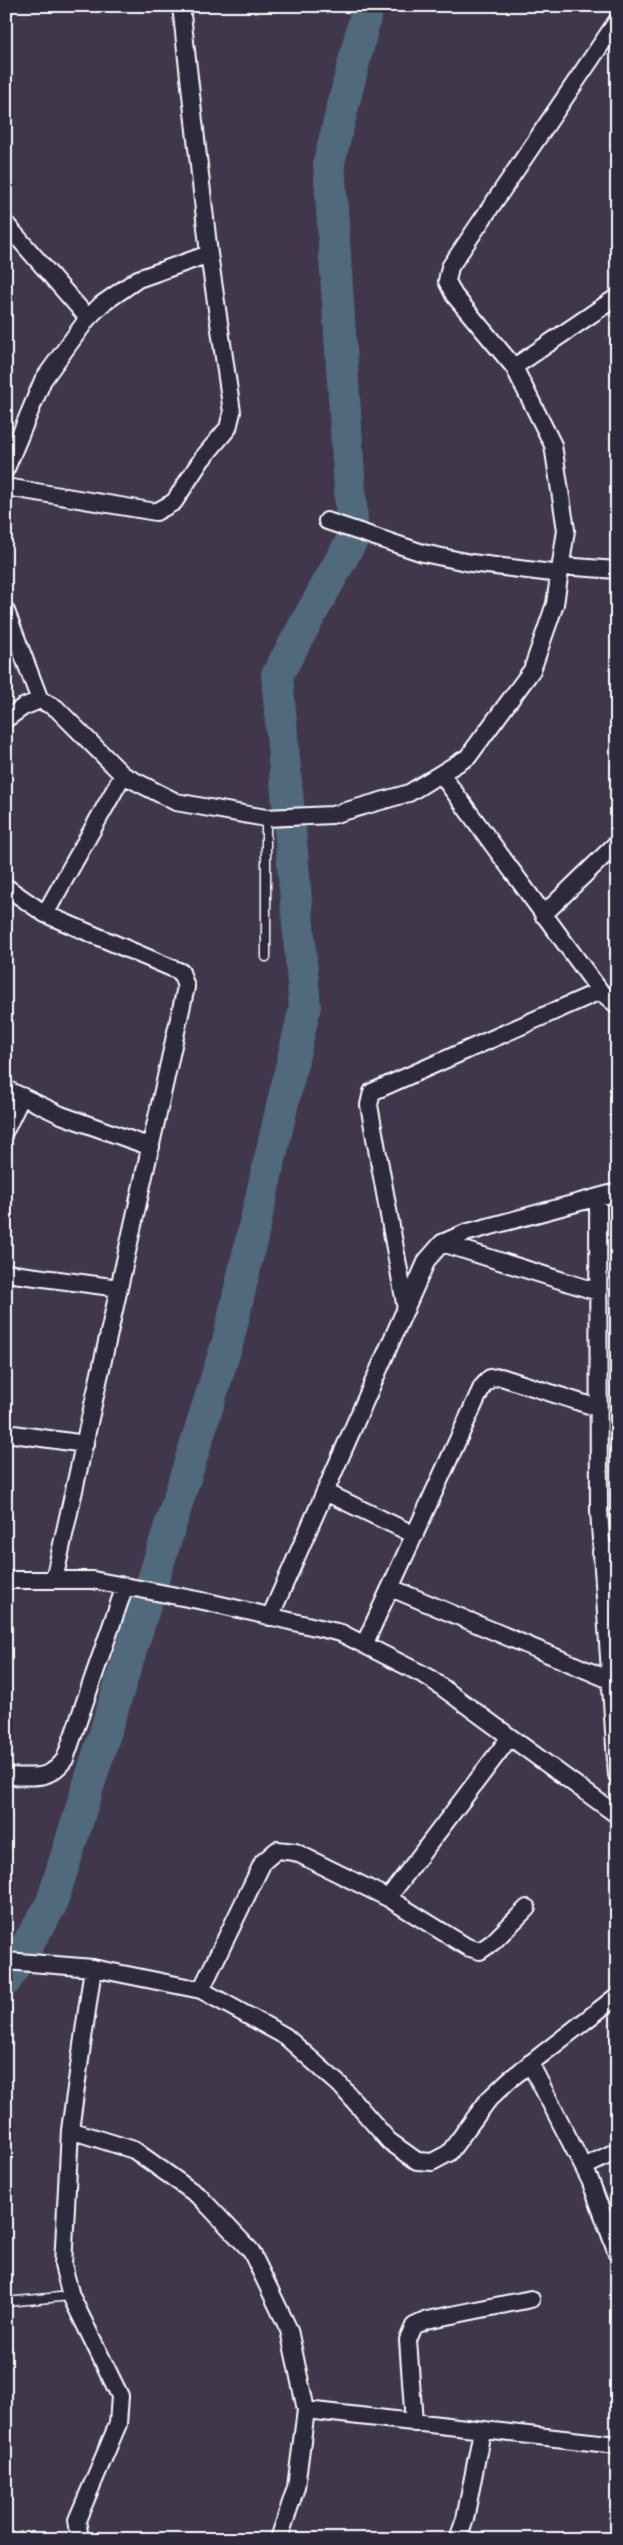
<svg xmlns="http://www.w3.org/2000/svg" width="623" height="2545" font-family="'Architects Daughter',sans-serif">
<style>
.lines{fill:none;stroke-linecap:round;stroke-linejoin:round}
.river{stroke:#51697b;stroke-width:32}
.service-casing{stroke:#fff;stroke-width:11}
.minor-casing{stroke:#fff;stroke-width:20}
.service{stroke:#2f2a3d;stroke-width:8}
.minor{stroke:#2f2a3d;stroke-width:16}
</style>
<rect width="100%" height="100%" fill="#40374c"/>
<filter id="ink" filterUnits="userSpaceOnUse"><feTurbulence type="fractalNoise" baseFrequency=".02" numOctaves="2"/><feDisplacementMap in="SourceGraphic" scale="10" xChannelSelector="R" yChannelSelector="G"/><feConvolveMatrix kernelMatrix="1 2 1 2 8 2 1 2 1" color-interpolation-filters="sRGB"/></filter>
<g filter="url(#ink)">
<g class="lines">
<path class="river" d="M6,1980L51,1905L228,1341L305,1007L277,675L353,538L329,162L368,6"/>
<defs>
<path id="service" d="M266,957V818
M6,2302L71,2296"/>
<path id="minor" d="M6,224L88,318
M514,367L617,297
M6,469L43,380L88,318L102,304L138,279L209,254
M6,487L156,512L174,502L202,459L228,428L232,412L209,254L181,6
M327,521L423,553L471,563L560,574
M561,566L617,570
M6,611L40,700
M6,719L23,707L40,700L56,708L123,775L176,802L266,818L332,815L409,793L468,757L532,670L555,604L566,530L553,445L514,367L454,295L447,281L450,267L617,21
M441,774L600,991L617,1005
M6,887L45,914L181,972L186,987L54,1580
M45,914L123,775
M543,915L617,843
M6,1089L61,1115L151,1147
M6,1129L22,1096
M598,1197L599,1510L617,1775
M442,1243L598,1292
M6,1273L119,1288
M406,1309L369,1105L372,1092L600,991
M6,1433L85,1444
M325,1492L415,1535
M601,1552L617,1550
M6,1580H93L208,1602L341,1633L428,1677L617,1815
M391,1588L610,1680
M270,1617L427,1260L442,1243L465,1233L617,1192
M364,1645L482,1387L490,1378L501,1377L598,1408
M6,1776C32,1776 48,1782 65,1759L125,1586
M388,1898L510,1737
M6,1961L93,1968L201,1990L285,2036L340,2085L389,2141L417,2161L432,2162L449,2153L489,2099L509,2080L617,1996
M201,1990L263,1862L277,1850L295,1852L388,1898L467,1947L480,1951L493,1942L527,1908
M530,2063L590,2180L617,2253
M70,2130L134,2150L200,2197L251,2251L289,2330L306,2410L296,2487L279,2539
M584,2167L617,2151
M306,2410L617,2445
M414,2423L408,2340L414,2326L427,2320L531,2299
M80,2539L77,2520L118,2424L120,2396L71,2296L63,2265L70,2130L93,1968
M458,2539L465,2519L482,2431"/>
</defs>
<use href="#service" class="service-casing"/>
<use href="#minor" class="minor-casing"/>
<use href="#service" class="service"/>
<use href="#minor" class="minor"/>
</g>
</g>
<rect width="623" height="2545" fill="none" stroke="#2f2a3d" stroke-width="25"/>
<rect x="12" y="12" width="598" height="2520" fill="none" stroke="#fff" stroke-width="2" filter="url(#ink)"/>
</svg>
